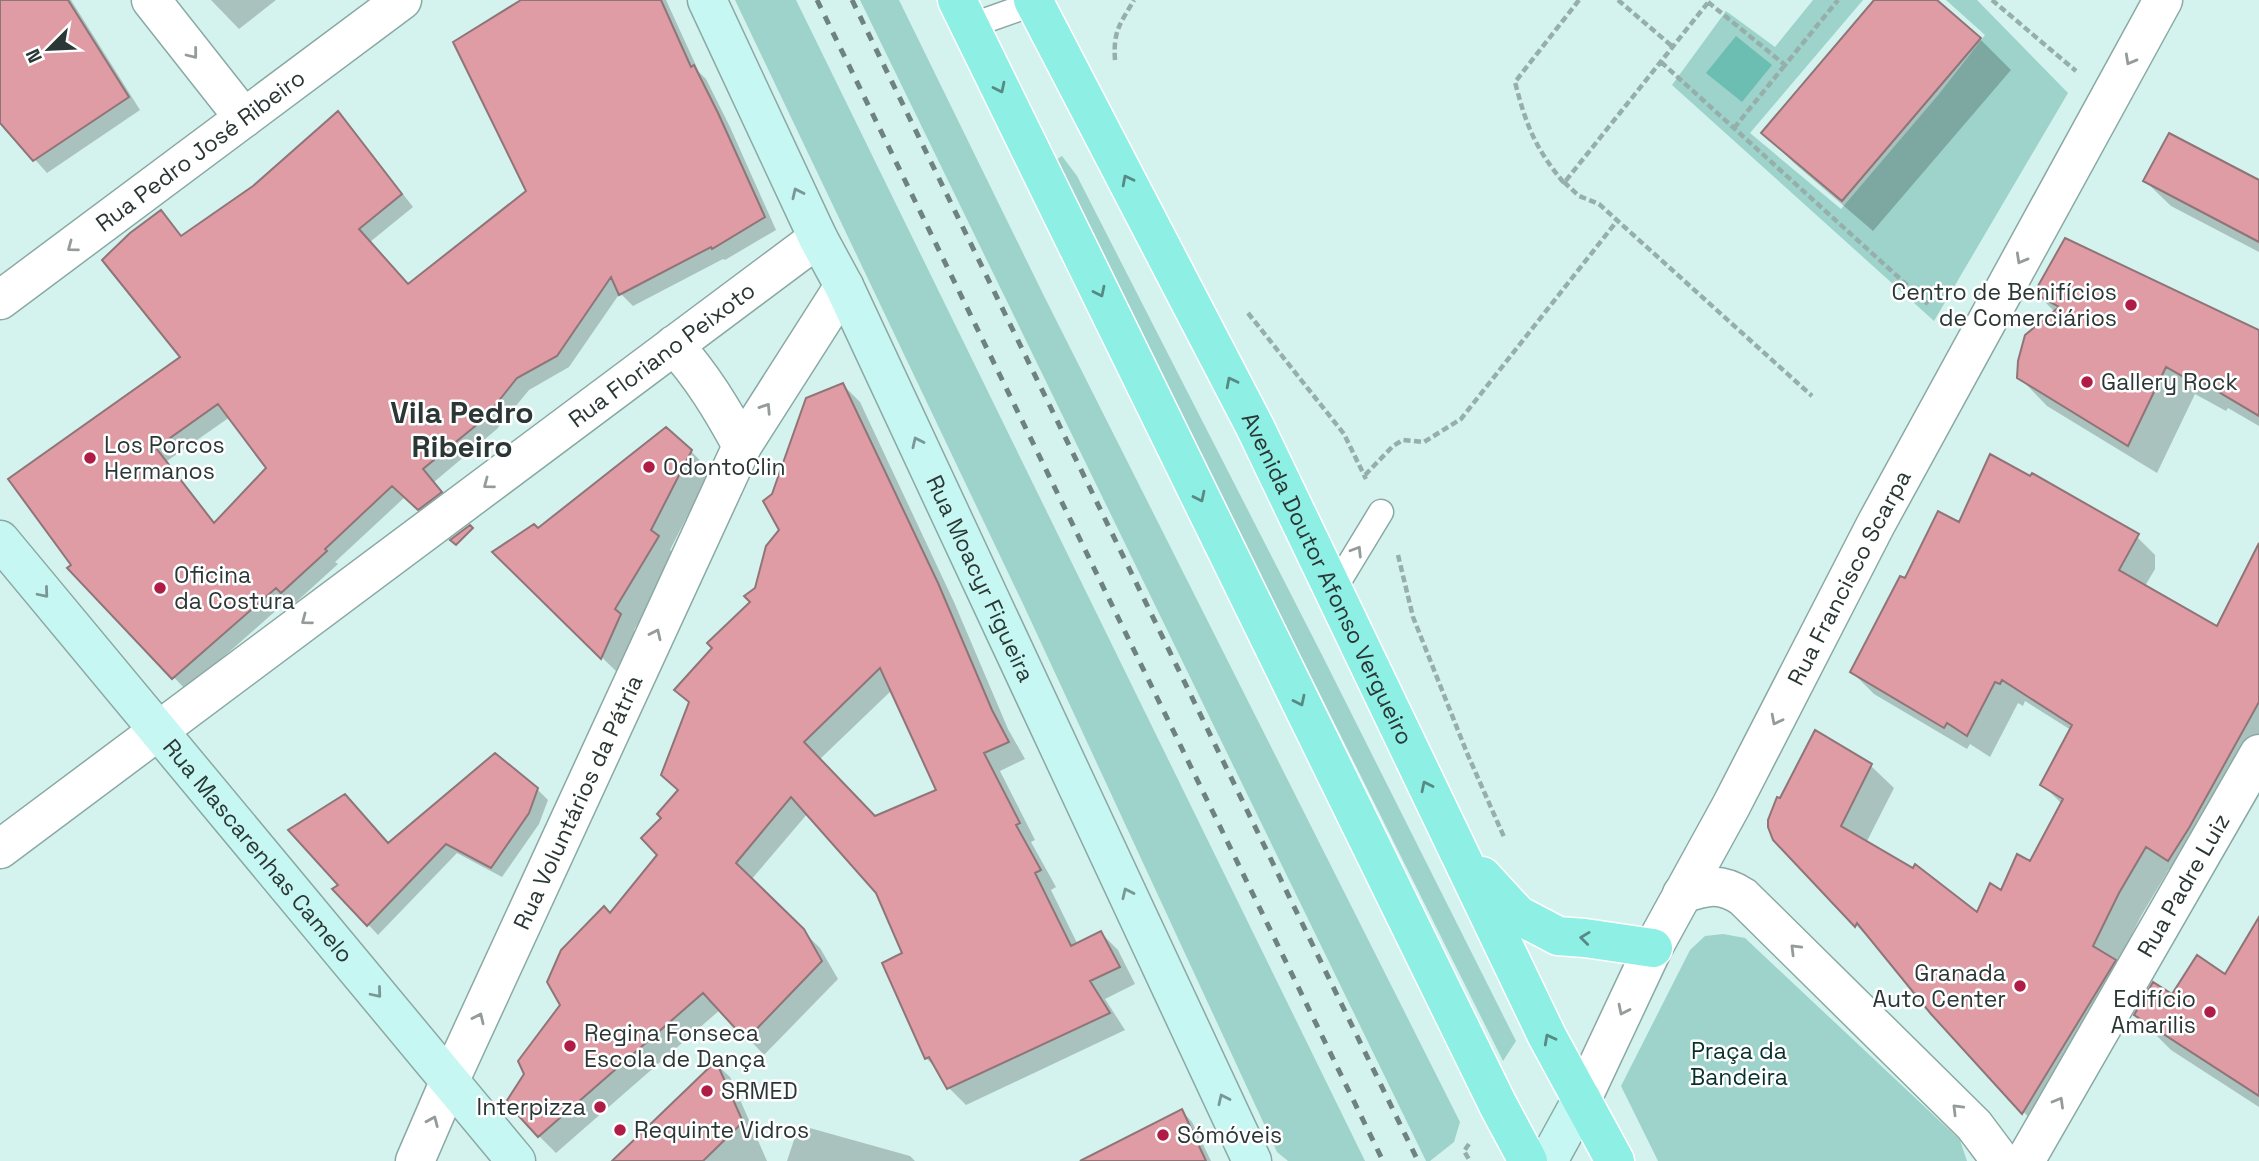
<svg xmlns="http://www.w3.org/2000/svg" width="2259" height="1161" font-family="'Space Grotesk',sans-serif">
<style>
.green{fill:#9dd3cb}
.water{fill:#6cbdb2}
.shadow{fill:#0003;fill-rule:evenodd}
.building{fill:#e09ca4;stroke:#8f7578;stroke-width:2;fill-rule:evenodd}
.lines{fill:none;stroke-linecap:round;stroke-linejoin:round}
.service-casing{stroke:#8ba9a4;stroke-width:27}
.minor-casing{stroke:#8ba9a4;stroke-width:41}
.tertiary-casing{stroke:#8ba9a4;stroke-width:41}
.secondary-casing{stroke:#8ba9a4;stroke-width:41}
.primary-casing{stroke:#fff;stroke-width:41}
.path{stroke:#97afab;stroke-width:4.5;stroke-dasharray:7 3.5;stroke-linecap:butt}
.service{stroke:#fff;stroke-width:24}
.minor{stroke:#fff;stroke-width:38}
.tertiary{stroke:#fff;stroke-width:38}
.secondary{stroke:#c7f7f2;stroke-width:38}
.primary{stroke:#8eefe5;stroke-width:38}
.rail{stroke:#6e827f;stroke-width:5;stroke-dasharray:9 9;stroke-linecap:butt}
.oneway{stroke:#959b9a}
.oneway2{stroke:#588a84}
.oneway3{stroke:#799794}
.poi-dot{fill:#af1d47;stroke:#fff;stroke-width:2.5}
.labels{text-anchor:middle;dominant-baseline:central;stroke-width:5;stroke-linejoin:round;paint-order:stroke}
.street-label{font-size:23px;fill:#2b3735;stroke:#fff}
.poi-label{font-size:23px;fill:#2b3735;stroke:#fff;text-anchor:start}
.park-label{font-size:23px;fill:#07302c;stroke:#fff}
.district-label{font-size:30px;font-weight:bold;fill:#2b3735;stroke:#fff}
</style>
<rect width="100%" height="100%" fill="#d4f3ee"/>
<path class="green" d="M735,0H796L1365,1161H1288L1277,1152L1024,606Z
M860,0H899L1044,296L1460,1122L1454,1142L1430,1161H1426Z
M1813,0H1863L1750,133L1841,209L1939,94L1985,35L1946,0H1977L2068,93L1934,321L1672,85L1726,11L1775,47Z
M1062,156L1077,176L1322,655L1516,1041L1503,1061L1054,161Z
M1723,934L1745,938L1960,1140L1967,1161H1658L1621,1086L1690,950L1705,936Z"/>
<path class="water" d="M1736,36L1772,65L1742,102L1706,73Z"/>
<path class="shadow" d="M0,0H71L140,110L47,173L0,120Z
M211,0H276L239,29Z
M520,0H666L699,72L706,79L730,127L776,230L725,260L723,259L633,306L620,293L569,367L529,390L497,429L434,482L453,504L431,521L405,497L335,562L338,564L294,604L289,599L186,690L70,568L182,357L160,212L183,237L255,188L338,114L350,126L413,207L370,242L409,286L529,191ZM230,417L269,468L216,524L167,461Z
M1876,0H1934L1980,39L2011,70L1873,231L1794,163L1763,133Z
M2145,181L2259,182V252L2171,206Z
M2036,293L2259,341V426L2228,408L2226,411L2195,394L2157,473L2047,406L2019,377L2055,312Z
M843,385L860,402L954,602L1008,729L1025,759L1000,771L1035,840L1031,842L1056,887L1051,890L1078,945L1101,933L1118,950L1135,984L1105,999L1125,1030L966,1105L949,1088L939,1071L926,1058L904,954L878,892L808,813L751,880L820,948L838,979L764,1055L721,1009L556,1153L539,1136L526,1074L611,915L660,855L663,818L679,791L691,704L677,690L752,603L781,530L773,495ZM892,690L939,791L875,818L819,760Z
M691,451L710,471L670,550L677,557L634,630L640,635L621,676L494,552Z
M1960,524L2132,532L2155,555V569L2145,586L2218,628L2259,605V765L2191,882L2169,869L2141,916L2117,964L2045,1135L1932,1013L1878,948L1775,839L1871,766L1894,788L1866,843L1978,914L2031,864L2062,804L2043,785L2071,730L2025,701L2023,706L2018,703L1990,757L1970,744L1967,749L1874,694L1852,672L1906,580Z
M537,789L548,800L539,824L502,877L457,853L378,935L335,889L388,845Z
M2259,928V1107L2171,1050L2136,1015L2173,997L2226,976Z
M716,1064L730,1077L767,1161H615Z
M1182,1111L1192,1122L1211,1161H1084Z
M799,1125L910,1156L915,1161H787Z"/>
<path class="building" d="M0,0H68L129,97L33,161L0,123Z
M521,0H661L691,67L694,65L718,113L765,217L712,249L711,247L619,295L611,277L557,356L517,378L485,418L423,469L442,492L418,510L392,486L325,549L327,551L281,593L276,588L172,679L67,568L71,565L8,479L180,357L102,260L130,233L161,210L181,236L253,186L338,111L402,194L359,229L408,284L526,191L453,42ZM218,404L266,468L214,523L156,448Z
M1874,0H1937L1981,38L1842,201L1761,133Z
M2169,133L2259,180V242L2143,181Z
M2065,238L2259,330V416L2200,381L2198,385L2166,367L2128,446L2017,378L2018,361L2025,335L2059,307L2034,293Z
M843,383L938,583L992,710L1009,742L984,753L1020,823L1016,825L1041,870L1035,873L1071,946L1101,931L1120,967L1090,981L1110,1013L947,1089L929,1057L925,1059L882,963L902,953L876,893L791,797L736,863L804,929L822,961L746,1040L703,993L538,1137L506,1102L524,1074L518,1061L560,1005L547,982L561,950L604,906L610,913L657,855L641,838L661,818L657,814L678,790L661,775L689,702L674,690L712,648L707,643L750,602L744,596L755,588L766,546L779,530L763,501L772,494L806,398ZM880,668L936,790L875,816L804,742Z
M666,427L692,450L651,530L659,536L615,609L621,614L601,659L492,552L534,524L538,528Z
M1990,454L2030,476L2032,473L2139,534L2119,570L2217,626L2259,543V702L2189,828L2168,861L2146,847L2119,893L2093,946L2116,960L2022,1114L1931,1014L1857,923L1855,927L1773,840L1768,827V820L1777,797L1780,798L1815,730L1872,764L1841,826L1913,868L1915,864L1977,912L1990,883L2001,890L2017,854L2030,861L2063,799L2040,785L2072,725L2002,680L2000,684L1995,682L1967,736L1947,723L1944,728L1850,672L1900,576L1905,578L1938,511L1959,522Z
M470,525L473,528L456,545L450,540Z
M495,753L538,788L529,813L491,868L446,844L367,926L332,889L338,885L288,830L345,794L388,843Z
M2259,917V1096L2134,1015L2153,982L2172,994L2197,955L2225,974Z
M716,1061L743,1122L703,1161H612Z
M1182,1109L1206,1161H1080Z"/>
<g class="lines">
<defs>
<path id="service" d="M970,26L1035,3L1038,0
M1333,591L1381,512"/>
<g id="minor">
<path d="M151,0L244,118"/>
<path id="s1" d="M0,300L402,0"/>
<path d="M674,345C702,376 722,409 742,446"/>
<path id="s2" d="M0,849L818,238"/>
<path d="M1682,894C1707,886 1720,882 1743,897L1974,1125L2001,1161"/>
<path id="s3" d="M415,1161L450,1080L742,446L844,286"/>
<path id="s4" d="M2025,1161L2259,754"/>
</g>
<g id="tertiary">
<path id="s5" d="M1582,1099L1653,948L1731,806L1876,524L2163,0"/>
</g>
<g id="secondary">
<path id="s6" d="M707,0L818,238L844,286L1252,1161"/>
<path id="s7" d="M0,540L516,1161"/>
<path d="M1548,1161L1582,1099"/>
</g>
<g id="primary">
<path d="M957,0L1498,1105L1528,1161"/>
<path id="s8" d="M1033,0L1255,427L1547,1036L1615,1161"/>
<path d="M1482,876L1518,915L1558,936L1585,938L1653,948"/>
</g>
</defs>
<use href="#service" class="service-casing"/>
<use href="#minor" class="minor-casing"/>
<use href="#tertiary" class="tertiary-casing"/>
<use href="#secondary" class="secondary-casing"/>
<use href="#primary" class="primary-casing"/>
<path class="path" d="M1579,0L1515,82C1526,125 1535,148 1564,183L1710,0
M1618,0L1673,47
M1992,0L2076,71
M1708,2L1785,65L1838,0
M1115,60C1113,31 1120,24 1134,0
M1661,62L1928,304
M1734,128L1785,65
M1564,182L1579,196L1599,204L1812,396
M1248,313L1344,434L1366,479
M1365,475L1393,446L1403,440L1424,442L1461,419L1617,221
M1398,555L1413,617L1467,753L1504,837
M1469,1144L1464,1151L1470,1161"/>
<use href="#service" class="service"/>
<use href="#minor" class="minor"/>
<use href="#tertiary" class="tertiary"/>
<use href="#secondary" class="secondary"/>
<use href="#primary" class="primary"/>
<path class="rail" d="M817,0L1383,1161
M852,0L1418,1161"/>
</g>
<defs><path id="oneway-chevron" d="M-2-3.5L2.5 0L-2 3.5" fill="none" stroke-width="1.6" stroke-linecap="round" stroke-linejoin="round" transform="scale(1.75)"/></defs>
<g class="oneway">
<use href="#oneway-chevron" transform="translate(193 54) rotate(52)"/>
<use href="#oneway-chevron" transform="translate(2130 60) rotate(119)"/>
<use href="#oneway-chevron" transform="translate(72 247) rotate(143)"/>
<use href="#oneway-chevron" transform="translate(2021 259) rotate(119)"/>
<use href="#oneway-chevron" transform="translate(766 408) rotate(-57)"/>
<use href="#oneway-chevron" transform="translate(488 484) rotate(143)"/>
<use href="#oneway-chevron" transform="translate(1357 551) rotate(-58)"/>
<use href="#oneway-chevron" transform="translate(306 620) rotate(143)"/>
<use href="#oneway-chevron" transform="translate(656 634) rotate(-65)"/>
<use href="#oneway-chevron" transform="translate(1776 720) rotate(117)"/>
<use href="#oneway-chevron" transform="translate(1795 949) rotate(-135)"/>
<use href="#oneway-chevron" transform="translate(1623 1010) rotate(116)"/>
<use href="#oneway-chevron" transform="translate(479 1018) rotate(-65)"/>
<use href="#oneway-chevron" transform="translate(2059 1102) rotate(-60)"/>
<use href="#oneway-chevron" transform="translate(1957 1109) rotate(-135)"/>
<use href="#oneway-chevron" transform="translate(433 1121) rotate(-67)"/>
</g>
<g class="oneway2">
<use href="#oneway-chevron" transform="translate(1000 88) rotate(64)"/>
<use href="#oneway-chevron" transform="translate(1127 180) rotate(-117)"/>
<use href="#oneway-chevron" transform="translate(1100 292) rotate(64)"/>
<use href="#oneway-chevron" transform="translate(1231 382) rotate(-117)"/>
<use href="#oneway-chevron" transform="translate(1200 497) rotate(64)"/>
<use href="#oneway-chevron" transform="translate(1300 701) rotate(64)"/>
<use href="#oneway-chevron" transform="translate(1426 786) rotate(-116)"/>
<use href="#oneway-chevron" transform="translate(1585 938) rotate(-173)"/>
<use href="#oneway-chevron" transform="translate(1549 1039) rotate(-118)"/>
</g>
<g class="oneway3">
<use href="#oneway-chevron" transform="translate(797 193) rotate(-115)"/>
<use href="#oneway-chevron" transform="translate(917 442) rotate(-115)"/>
<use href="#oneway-chevron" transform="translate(44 593) rotate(50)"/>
<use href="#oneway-chevron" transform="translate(1127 893) rotate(-115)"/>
<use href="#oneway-chevron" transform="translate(377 993) rotate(50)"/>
<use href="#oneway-chevron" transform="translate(1223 1099) rotate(-115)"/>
</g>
<g class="poi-dot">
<circle cx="2131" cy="305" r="7"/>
<circle cx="2087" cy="382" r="7"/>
<circle cx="90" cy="458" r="7"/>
<circle cx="649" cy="467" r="7"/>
<circle cx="160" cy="588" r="7"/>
<circle cx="2020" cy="986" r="7"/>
<circle cx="2210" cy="1012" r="7"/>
<circle cx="570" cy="1046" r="7"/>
<circle cx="707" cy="1091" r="7"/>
<circle cx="600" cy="1107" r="7"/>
<circle cx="620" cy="1130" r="7"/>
<circle cx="1163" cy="1135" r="7"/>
</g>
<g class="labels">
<g class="street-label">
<text stroke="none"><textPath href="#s1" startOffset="250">Rua Pedro José Ribeiro</textPath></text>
<text stroke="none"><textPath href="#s2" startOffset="826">Rua Floriano Peixoto</textPath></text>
<text stroke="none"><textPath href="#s5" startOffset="586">Rua Francisco Scarpa</textPath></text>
<text stroke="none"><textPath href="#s8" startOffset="649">Avenida Doutor Afonso Vergueiro</textPath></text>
<text stroke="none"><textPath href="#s6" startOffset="640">Rua Moacyr Figueira</textPath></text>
<text stroke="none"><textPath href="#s3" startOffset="394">Rua Voluntários da Pátria</textPath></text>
<text stroke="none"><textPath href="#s7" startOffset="404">Rua Mascarenhas Camelo</textPath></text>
<text stroke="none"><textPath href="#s4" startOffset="318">Rua Padre Luiz</textPath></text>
</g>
<g class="poi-label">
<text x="2117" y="292" text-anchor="end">Centro de Benifícios<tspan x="2117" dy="26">de Comerciários</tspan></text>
<text x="2101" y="382">Gallery Rock</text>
<text x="104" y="445">Los Porcos<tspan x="104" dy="26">Hermanos</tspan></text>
<text x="663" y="467">OdontoClin</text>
<text x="174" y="575">Oficina<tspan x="174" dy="26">da Costura</tspan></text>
<text x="2006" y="973" text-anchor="end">Granada<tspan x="2006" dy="26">Auto Center</tspan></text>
<text x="2196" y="999" text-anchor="end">Edifício<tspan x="2196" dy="26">Amarilis</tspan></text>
<text x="584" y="1033">Regina Fonseca<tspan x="584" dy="26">Escola de Dança</tspan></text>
<text x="721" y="1091">SRMED</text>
<text x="586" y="1107" text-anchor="end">Interpizza</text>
<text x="634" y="1130">Requinte Vidros</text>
<text x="1177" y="1135">Sómóveis</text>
</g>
<g class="park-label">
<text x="1739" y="1051">Praça da<tspan x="1739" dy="26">Bandeira</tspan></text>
</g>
<g class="district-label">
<text x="462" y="412">Vila Pedro<tspan x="462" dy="34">Ribeiro</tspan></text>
</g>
</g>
<g transform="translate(49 49) rotate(246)" stroke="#ffffff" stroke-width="5" paint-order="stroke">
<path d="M0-5L12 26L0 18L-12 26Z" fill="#2b3735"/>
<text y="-10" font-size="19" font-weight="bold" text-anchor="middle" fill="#2b3735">N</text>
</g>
</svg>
